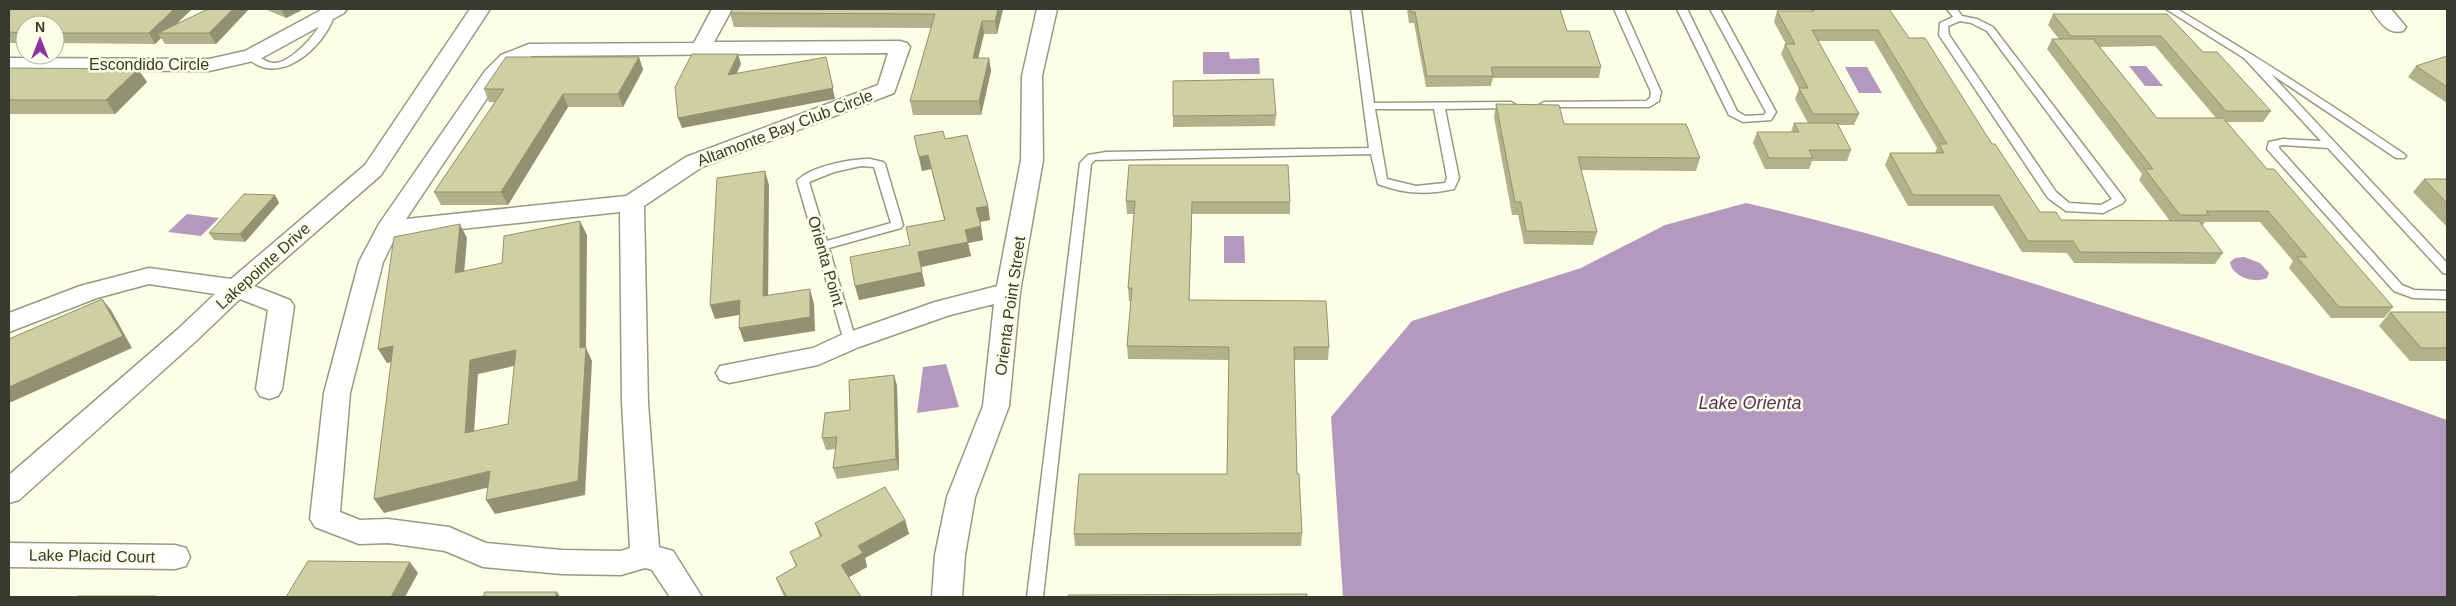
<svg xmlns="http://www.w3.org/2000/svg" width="2456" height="606" font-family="Arial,sans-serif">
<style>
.water{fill:#b498bd}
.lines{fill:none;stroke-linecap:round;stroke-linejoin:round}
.service-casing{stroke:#989983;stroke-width:3}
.minor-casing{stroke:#989983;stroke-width:3}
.service{fill:#fff;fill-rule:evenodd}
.minor{fill:#fff;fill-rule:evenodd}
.wall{fill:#b0b38a;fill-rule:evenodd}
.shaded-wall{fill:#909271}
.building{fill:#cdd0a1;stroke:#909271;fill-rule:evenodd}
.labels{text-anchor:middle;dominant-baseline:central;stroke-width:5;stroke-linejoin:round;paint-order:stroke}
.street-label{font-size:16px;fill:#38392f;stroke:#fcfee6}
.water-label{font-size:18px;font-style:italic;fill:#573263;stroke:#fcfee6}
</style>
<rect width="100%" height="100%" fill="#fcfee6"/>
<path class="water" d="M1203,52H1229L1230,59L1259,58L1260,74H1203Z
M2129,66H2146L2163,86H2145Z
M1845,67H1867L1882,93H1859Z
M1746,203C1870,231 1992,270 2113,309C2225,345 2337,380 2447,420V597H1343L1331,417L1412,321L1581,268L1665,225Z
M187,214L219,218L201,236L168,232Z
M1224,236H1244L1245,263H1224Z
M2244,257L2260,263L2269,273L2267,278C2255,284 2232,277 2230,262L2235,258Z
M946,364L959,407L917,413L923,367Z"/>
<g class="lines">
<defs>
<path id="service" d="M1351,9H1361L1374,103L1511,102L1516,105L1511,108L1445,109L1459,178L1454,189C1428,195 1403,194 1378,184L1371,154L1095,160L1091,164L1043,597H1027L1080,163L1088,155L1106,152L1369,148ZM1375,109H1434L1447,178L1445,183L1416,186L1387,179Z
M1614,9H1624L1661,92L1659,101L1649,107H1540L1539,105L1544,102L1646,101L1650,98L1651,92Z
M1677,9H1687L1737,111L1745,116L1764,115L1766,112L1710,9H1720L1776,112L1771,120L1743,122L1729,115Z
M1947,9H1957L1962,16L1977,19L1993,27L2123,197L2125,200L2123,203L2103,213L2066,211L2048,198L1939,35L1940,23L1953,17ZM1960,21L1971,23L1987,31L2112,199L2101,205L2069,203L2056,192L1949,35L1948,26Z
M2166,9H2177C2254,55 2329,103 2404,154L2406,156L2404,158H2396L2271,74L2447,263V274L2443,273L2328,148L2283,145L2279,146V148L2402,285L2414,290L2447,291V299L2413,298L2394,291L2267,149L2269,142L2283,139L2321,141L2244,58Z
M325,12L328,13L333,19C321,50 276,89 246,56L247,54C257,52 263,62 273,63C290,64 317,34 323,19L320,15Z
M870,159L883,162L885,164L903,225L901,228L829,248L856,341L850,346L844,341L797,181C810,166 851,159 870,159ZM861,166L874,167L891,223L827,241L809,182L834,172Z"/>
<path id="minor" d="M323,9H347L344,13L258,60L209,71L9,70V58L209,59L245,51Z
M470,9H490L381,175L254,286L290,300L294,306L282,389L278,396L269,399L260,396L256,389L268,310L240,299L196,341L19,500L9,503V475L178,329L215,294L149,284L97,298L9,332V313L80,286L149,268L231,279L365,165Z
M712,9H732L714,42L900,41L907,43L910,47L894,93L702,167L644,206L648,403L659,547L673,551L702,597H670L652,570L645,568L621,575L562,574L483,567L445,551L388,543L359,544L315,527L310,519L324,393L359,262L379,224L485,71L501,55L529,44L694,43ZM888,53L878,85L686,157L626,196L406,219L500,79L515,63L532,56ZM620,212L622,403L630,548L621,551L562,550L486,543L449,527L388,519L360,520L340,512L350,393L383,262L396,236Z
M1037,9H1057L1042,76L1043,160L1020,292L1009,406L975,497L965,555L962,597H932L935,555L947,497L983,406L994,304L950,315L859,347L818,365L729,383L720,380L716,373L720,366L813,348L841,335L935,302L997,286L1021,160L1022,76Z
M2371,9H2391L2406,27L2403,31C2387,35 2379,21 2371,9Z
M9,543L175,545L186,548L190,557L186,566L175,569L9,567Z"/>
</defs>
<use href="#service" class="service-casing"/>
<use href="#minor" class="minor-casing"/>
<use href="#service" class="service"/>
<use href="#minor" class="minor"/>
</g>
<path class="wall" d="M9,9H192L175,25L208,9H249L216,44H165L161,38L155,44L55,43V25H25V43H9Z
M265,9H304L286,18Z
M1003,9L997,34H984L978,58H989L991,71L981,115H913L910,101L932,28L734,27L730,13Z
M1407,9H1560L1567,31L1601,67L1599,78H1493L1491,86L1426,87L1414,23H1409Z
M1812,9H1889L1909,38L1992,144L2040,212L2061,220L2170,221L2139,180L2142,174L2047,49L2052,39H2059L2048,25L2053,14H2167L2203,52L2271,111L2263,122H2226L2267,169L2393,307L2384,318H2331L2289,268L2293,261L2260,222H2205L2202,226L2223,253L2215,264L2074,263L2067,253L2022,252L1993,206H1908L1885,165L1890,153H1935L1937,148L1874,41H1818L1859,114L1854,125H1838L1851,150L1847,161H1812L1809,169H1765L1753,143L1757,132H1791L1794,123H1808L1795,99L1799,89L1781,54L1785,44H1786L1774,22L1777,11H1811ZM2155,46L2216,118H2157L2100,47Z
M2447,56V103L2408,77L2416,66Z
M639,57L643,70L623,107H568L508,205H441L434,192L495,102H489L484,89Z
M9,68L138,69L147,82L115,114H9Z
M1496,104L1564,124L1700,158L1696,171L1581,170L1597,232L1593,245L1524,244L1518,215H1512L1494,117Z
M1276,115L1275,126L1173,127V116Z
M914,136L945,139L988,206L990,220L980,222L983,240L968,243L971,256L921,267L925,286L859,300L855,286L944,220L931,169L922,171Z
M2424,179H2447V227L2413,192Z
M275,195L279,203L245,242L214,240L209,233Z
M1126,201L1290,202V214H1192L1189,300L1329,347L1328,360H1294L1297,474L1302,533L1301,546H1075L1074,534L1227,474L1229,360L1128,359L1127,346L1131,301H1129L1128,288L1134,214H1127Z
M2390,312H2447V361H2410L2379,326Z
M894,375L897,386L899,470L837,479L833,468L836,449L826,450L822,438L850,410Z
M905,520L909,534L865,558L867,567L849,577L861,597H784L776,578L796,567L790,552L820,538L815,523Z"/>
<path class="shaded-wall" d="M174,9H192L167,33H158L161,38L155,44L149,33Z
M233,9H249L216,44L209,33Z
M281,9H304L286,18Z
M998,9H1003L997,34L995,21Z
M982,21L984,34L975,71L973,58Z
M738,54L741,64L731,86L728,75Z
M639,57L643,70L623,107L618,94Z
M826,57L835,99L682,128L678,118Z
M989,58L991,71L981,115L979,101Z
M138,69L147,82L115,114L106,100Z
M563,94L568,107L508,205L501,192Z
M928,155L931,169L922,171L919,157Z
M765,171L769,185L768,311L763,296Z
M275,195L279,203L245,242L240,234Z
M1192,202V214L1189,313V300Z
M988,206L990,220L978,222L976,208Z
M580,221L587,235L586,348L592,361L585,495L495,514L486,500L580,348Z
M460,224L467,238L463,287L455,273Z
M981,226L983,240L968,243L971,256L921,267L918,252L965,230Z
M922,272L925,286L859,300L855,286Z
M810,289L814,304L815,331L744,342L739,328Z
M102,299L111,310L132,348L9,403V387Z
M740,300L745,314L715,319L710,305Z
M393,346L402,360L387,363L378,349Z
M516,350L523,364L478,374L473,447L465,433L470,360Z
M894,375L897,386L899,470L896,459Z
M490,471L498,485L384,513L374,499Z
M905,520L909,534L865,558L867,567L846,579L841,565L858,546Z
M410,562L418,573L405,597H391Z
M557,592L560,597H555Z"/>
<path class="building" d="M9,9H174L149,33H55V25H25V33L9,32Z
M208,9H233L209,33H158Z
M733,9H998L995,21H982L973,58H989L979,101H910L935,14L730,13Z
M1410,9H1560L1567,31H1589L1601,67H1491L1493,76H1427L1415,12H1411Z
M1813,9H1889L1909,38H1925L1992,144H1995L2040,212H2056L2061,220L2199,221L2223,253L2080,252L2073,241H2028L1999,195H1913L1890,153H1944L1939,144H1947L1878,30H1812L1859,114H1813L1799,88H1808L1785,44H1795L1777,11H1814Z
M2053,14H2167L2203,52H2217L2271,111H2226L2161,36H2071Z
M2052,39H2093L2157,118H2223L2267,169H2274L2393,307H2339L2297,257H2307L2268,211H2206L2209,215H2180L2145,169H2153Z
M692,54H738L728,75L826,57L833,88L678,118L675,87Z
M2447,56V87L2416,66Z
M506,57H639L618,94H563L501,192H434L504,89H484Z
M9,68L138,69L106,100H9Z
M1273,79L1276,115L1173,116V81Z
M1496,104L1559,105L1564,124H1686L1700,158L1578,157L1597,232L1526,231L1521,202H1515Z
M1794,123H1837L1851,150H1809L1813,158H1769L1757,132H1799Z
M943,131L945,139L967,135L988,206L976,208L981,226L965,230L968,242L918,252L922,272L855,286L850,257L910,245L906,227L945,220L928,155L919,157L914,136Z
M1129,165H1288L1290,202H1192L1189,300L1326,301L1329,347H1294L1297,474H1299L1302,533L1074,534L1079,474H1227L1229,347L1127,346L1132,288H1128L1135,201H1126Z
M765,171L763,296L810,289V317L739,328L740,300L710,305L717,178Z
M2424,179H2447V203Z
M244,194L275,195L240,234L209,233Z
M580,221V348L586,347L578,481L486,500L490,471L374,499L393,346L378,349L394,237L460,224L455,273L502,263L504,236ZM516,350L508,424L465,433L470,360Z
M102,299L123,336L9,387V339Z
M2390,312H2447V348H2421Z
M894,375L896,459L833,468L837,437L822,438L825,413L850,410L849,380Z
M885,487L905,520L858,546L863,553L841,565L861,597H787L776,578L797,566L790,552L822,536L815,523Z
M308,561L410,562L391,597H286Z
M485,592H557L555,597H483Z
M1307,594V597H1068V595Z
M78,596H156L155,597H78Z"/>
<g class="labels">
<g class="street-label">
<text x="149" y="64">Escondido Circle</text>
<text transform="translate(785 128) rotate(-21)">Altamonte Bay Club Circle</text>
<text transform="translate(826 261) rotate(74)">Orienta Point</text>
<text transform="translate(263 266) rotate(-42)">Lakepointe Drive</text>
<text transform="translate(1010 306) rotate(-82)">Orienta Point Street</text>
<text transform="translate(92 556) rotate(1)">Lake Placid Court</text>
</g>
<g class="water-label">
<text x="1750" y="403">Lake Orienta</text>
</g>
</g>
<rect width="2456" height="606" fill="none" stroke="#38392f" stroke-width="20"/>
<g transform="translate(40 40)"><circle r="24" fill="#fcfee6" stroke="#aeaf9d"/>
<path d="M0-4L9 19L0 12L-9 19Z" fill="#8934a2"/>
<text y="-8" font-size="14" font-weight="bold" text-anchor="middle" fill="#38392f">N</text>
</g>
</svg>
